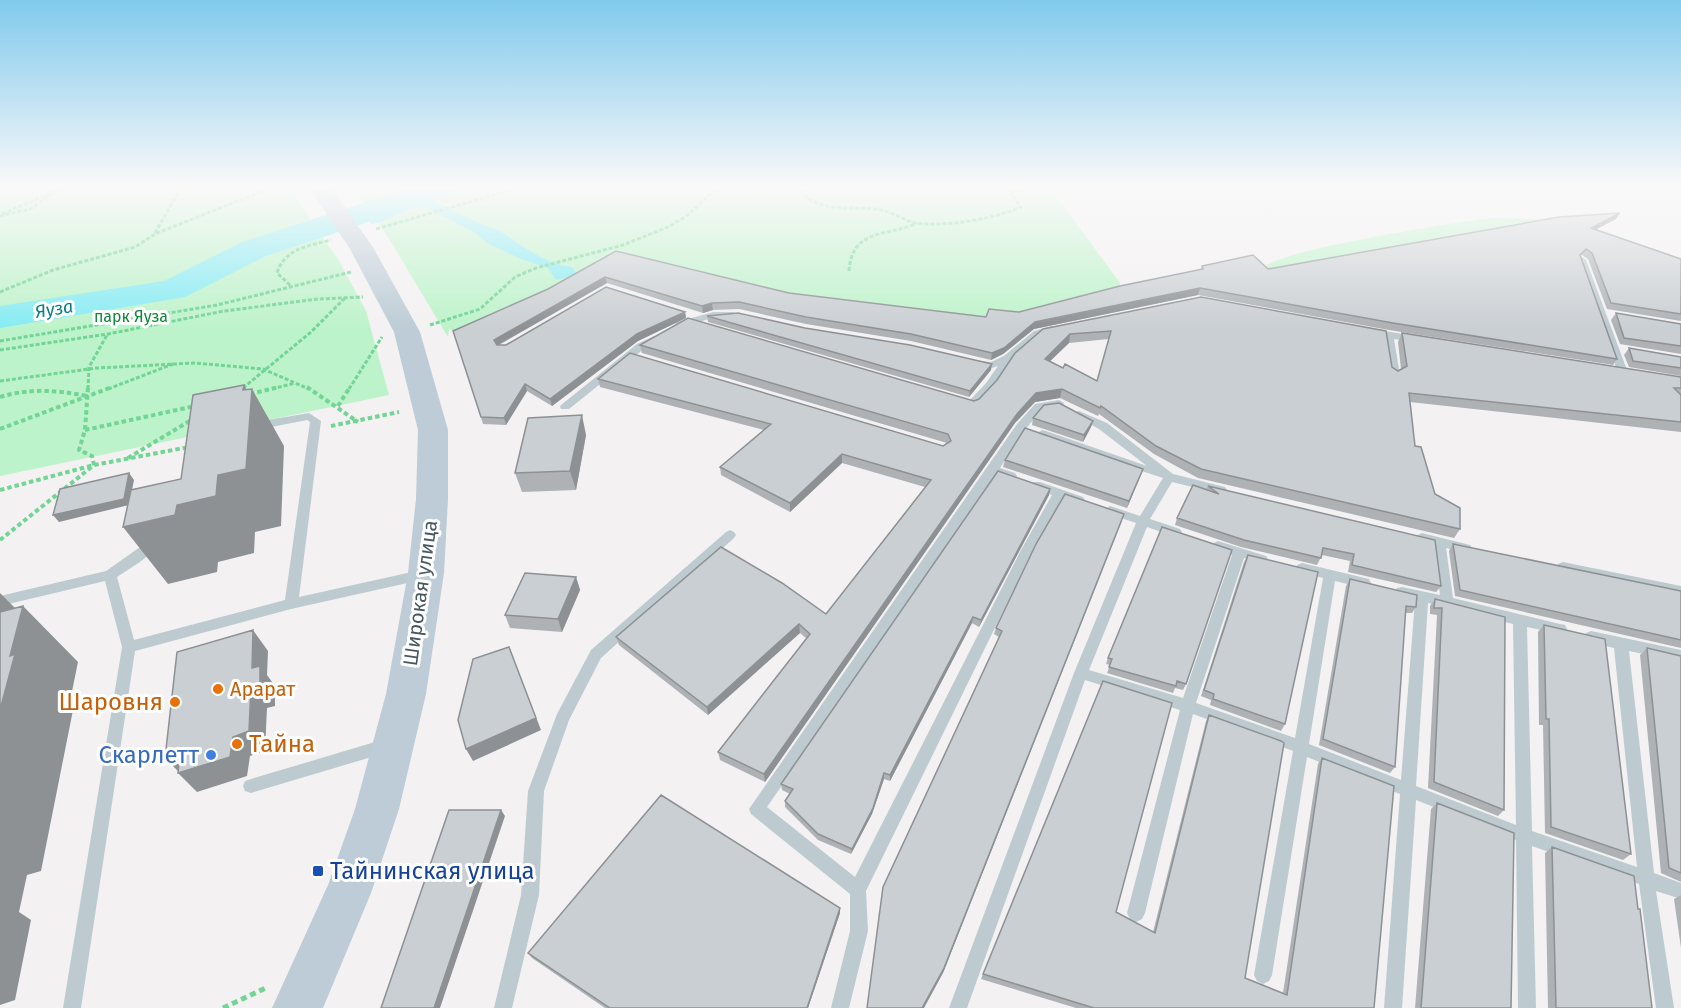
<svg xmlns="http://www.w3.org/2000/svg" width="1681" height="1008" font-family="'Fira Sans',sans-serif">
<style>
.green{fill:#bdf3ca}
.water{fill:#87ecf3}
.pier{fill:#f3f1f1}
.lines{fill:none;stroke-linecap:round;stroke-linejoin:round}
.river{fill:#87ecf3;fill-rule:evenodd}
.path-far2{stroke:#72d495;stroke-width:3;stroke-dasharray:4 2;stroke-linecap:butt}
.path-far1{stroke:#72d495;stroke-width:4;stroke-dasharray:4.5 3;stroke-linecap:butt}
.path{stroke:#72d495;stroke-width:5;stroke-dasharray:6 4;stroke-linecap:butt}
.service{fill:#bdcbd1;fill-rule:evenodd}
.secondary{fill:#bdccd6;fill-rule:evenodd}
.wall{fill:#aeb2b5;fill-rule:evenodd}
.shaded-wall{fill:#8d9194}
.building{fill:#cacfd3;stroke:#8d9194;stroke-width:1.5;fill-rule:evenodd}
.food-dot{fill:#e8710a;stroke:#fff;stroke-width:2}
.shop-dot{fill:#3f7fe0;stroke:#fff;stroke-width:2}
.transit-dot{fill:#1a4fb4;stroke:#fff;stroke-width:2}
.labels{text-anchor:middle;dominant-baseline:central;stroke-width:6;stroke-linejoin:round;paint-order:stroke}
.far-park-label{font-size:16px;fill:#10883b;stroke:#fff}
.far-water-label{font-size:18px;font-style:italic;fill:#067e86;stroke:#fff}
.street-label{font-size:20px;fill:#475860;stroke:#fff}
.food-label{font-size:20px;fill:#c56008;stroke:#fff;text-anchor:start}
.near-food-label{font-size:24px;fill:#c56008;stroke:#fff;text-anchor:end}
.near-shop-label{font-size:24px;fill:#366cbe;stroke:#fff;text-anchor:end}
.near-transit-label{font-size:24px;fill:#164399;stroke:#fff;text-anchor:start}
</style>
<rect width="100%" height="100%" fill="#f3f1f1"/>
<path class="green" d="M0,186H288L339,261L366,311L389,395L0,476Z
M351,186H1105L1054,193L1120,283L1118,292L985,323L789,299L617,257L461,335L449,329L448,337L388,237Z
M1491,218L1539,219L1540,225L1273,271L1263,269C1273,250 1460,222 1491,218Z"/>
<path class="water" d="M436,186H477L438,198L436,203L488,227C499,229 504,234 513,240C530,252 552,265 572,267L578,275L556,280L548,268L521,259L487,243L474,232L425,207L409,209L381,222L296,240H279L301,226L397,200Z"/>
<path class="pier" d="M360,207L373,227L321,238L309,221Z"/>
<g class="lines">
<path class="river" d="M416,186H463L459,192L266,256L185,297L0,328V306L164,281L242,242Z"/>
<path class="path-far2" d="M796,186C816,214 847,206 877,209C891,211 902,220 916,223C946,227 994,219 1021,207L1011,194L1012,191L1042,186
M2,214L67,186
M0,216L30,209L56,191L39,186
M376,229L525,186
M155,233L182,186
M849,271C852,227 888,237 917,223
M290,285L277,273C285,248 308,246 331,240
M0,292L53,270L135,247L155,234L275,186
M430,325L480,309L515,277L536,268L623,245L670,226L688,215L719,186
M0,341L217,305L351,272
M0,350L108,334L224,311L318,299L363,297
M0,381L97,368L195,363L263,369L309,389
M243,388L311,332L345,298
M88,389L89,367L107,335
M108,389L173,364
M272,389L295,383
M349,389L382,337"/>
<path class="path-far1" d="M307,387L358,422
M250,394L279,387
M0,397C30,388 57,390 87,396
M338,406L350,387
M331,426L399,412
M0,429L112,387
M85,430L195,406
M128,458L193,419
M0,490L94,465L189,447
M0,540L94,465L92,456L79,450L85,430L88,387"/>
<path class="path" d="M223,1008L268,987"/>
<path class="service" d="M1582,257L1586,260L1627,370L1626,372L1622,373L1617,370L1578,260Z
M713,312H733L738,315L733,318H713L680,327L675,324L677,322Z
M1052,326L1057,329L1055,331C1025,339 1012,362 995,386C989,393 982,400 976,406L972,407L958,403L957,401L958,399L970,400L986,383L998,366L992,368L972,364V360L991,362L1004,356L1034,331Z
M1373,329L1415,336L1420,339L1415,342L1394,339L1400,375L1399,377L1395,378L1390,375L1384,337L1370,334V330Z
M654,336L657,337V341L645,348L569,409H561L560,407L561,405L637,344Z
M1059,400L1064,403L1063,405L1042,409L1025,430L1000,468L1015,473L1017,476L1015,479L1011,480L996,475L767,807L855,877L1021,550L1052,495L1032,488L1030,485L1032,482H1040L1083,497L1085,500L1083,503L1079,504L1062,498L1033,550L866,891L868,931L849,1008H831L850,931V894L751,814L749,809L1017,424L1035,404Z
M1079,411L1107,423L1173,474L1225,487L1227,490L1221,494L1172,482L1150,519L1180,529L1182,532L1180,535L1176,537L1147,527L1089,670L1183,698L1232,555L1214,549L1212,546L1214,543L1218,541L1266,556L1268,559L1266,562L1262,564L1244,558L1196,703L1295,738L1323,578L1297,571L1296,568L1297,565L1302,563L1369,579L1371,583L1369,587L1364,588L1335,581L1309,744L1401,780L1415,600L1397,596L1395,592L1397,588L1402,587L1440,595L1433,545L1418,541L1416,538L1418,535L1422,533L1470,545L1472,548L1470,551L1466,553L1446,548L1453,598L1560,624L1565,625L1567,629L1565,633L1560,634L1527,627L1532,831L1637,867L1614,648L1586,641L1584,637L1586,633L1591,631L1681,650V662L1629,651L1654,873L1681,883V899L1656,891L1674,1008H1656L1639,884L1532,846L1536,1008H1518L1516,840L1416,800L1402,1008H1384L1400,794L1307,757L1272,975L1269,981L1263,984L1257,981L1254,975L1293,751L1193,714L1145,913L1142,919L1136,922L1130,919L1127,913L1180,710L1085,680L967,1008H949L1074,673L1136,523L1106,513L1104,510L1110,506L1140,516L1163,478L1038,437L1036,434L1042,430L1046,431L1147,466L1099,429L1075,416L1074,414L1075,412ZM1428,603L1513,624L1516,825L1416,786Z
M309,413L321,421L299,597L421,570L426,572L427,575L426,578L421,580L291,609L135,651L81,1008H63L122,647L105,581L0,606V596L106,571L153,538L157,540L159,543C149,558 132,567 117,577L134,640L285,600L310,422L307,420L256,430L250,426L256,422Z
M730,530L734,532L736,535L734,538L601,658L569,720L544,791L539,895L512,1008H494L521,895L528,791L557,714L591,650L726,532Z
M1563,562L1681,586V596L1558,570L1557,567L1558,564Z
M385,739L390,741L393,746L390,751L385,753L251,793L245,791L243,786L245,781L251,779Z"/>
<path class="secondary" d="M308,186H330L374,249L420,332L448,430V499L444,573L426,694L399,809L371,893L323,1008H272L328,885L355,809L386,694L408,573L416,499L418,430L394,332L350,249Z"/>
</g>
<path class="wall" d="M1667,186H1681V192Z
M1620,213L1616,219L1596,229L1681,259V321L1607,309L1588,259L1582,255L1580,256L1617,359L1613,365L1389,330L1198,295L1034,329L1003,354L991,360L911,341L806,324L739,309L713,310L703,313L607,283L499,345H506L685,312L686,318L638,341L552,406L527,391L506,425L483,424L453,331L548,289L616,251L789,293L986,317L1019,312L1201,270L1202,266L1268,269Z
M1201,297L1392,367L1398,371L1401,369L1398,342L1402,333L1681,377V432L1410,402L1415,446L1435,494L1460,529L1454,538L1198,478L1154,454L1099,414L1098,416L1060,398L1035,402L1015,423L765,782L720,760L718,752L807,639L800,633L708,715L619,645L616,637L826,614L925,487L842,463L790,512L721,475L720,467L764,430L600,387L598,379L943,446L947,443L642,353L640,345L974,401L979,399L1043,329ZM1109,339L1097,381L1063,368L1050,361L1069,343Z
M1616,313L1681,324V354L1620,344L1611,320Z
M707,316L805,328L991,370L969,397L708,322Z
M1629,348L1681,357V376L1629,367L1624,355Z
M1033,418L1093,421L1091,427L1083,442L1032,425Z
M586,435L576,490L522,492L515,473Z
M1005,460L1143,469L1127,508L1003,467Z
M1208,486L1441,586L1436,592L1348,572L1350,561L1322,555L1317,565L1241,547L1175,525L1177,518L1206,490Z
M1050,489L1049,495L979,627L972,623L890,781L884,779L872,814L851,854L818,840L785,807V801L790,794L782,790L781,784Z
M1122,521L943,973L999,637L994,634L996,628Z
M1453,544L1681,591V648L1455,596L1449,551Z
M1248,555L1285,724L1281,731L1210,705L1211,700L1201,696L1244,562Z
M576,577L580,590L562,632L510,628L505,615Z
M1350,579L1416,607L1412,613H1405L1395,767L1390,773L1319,745L1346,586Z
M1435,599L1505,617L1504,810L1498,816L1428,788L1437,615L1430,614V606Z
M1544,625L1631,854L1623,860L1545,833L1543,725H1539L1538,632Z
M1647,648L1681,656V882L1661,873L1640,655Z
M1108,658L1186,684L1183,690L1175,688L1173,693L1107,673L1110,665L1106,664Z
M1209,715L1245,978L1283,993L1318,764L1322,758L1374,1008H1076L981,979L983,974L1116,912L1153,932L1206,721Z
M1437,803L1511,1008H1415L1431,809Z
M1552,847L1638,909L1652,1008H1548L1545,853Z
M1681,895V948L1674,899Z
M840,908V913L808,1008H605L532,958L528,953Z"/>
<path class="shaded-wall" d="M1620,213L1616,219L1587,234L1591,228Z
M605,277L607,283L496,346L494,340Z
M1200,288L1198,295L1034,329L1003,354L991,360L992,353L1035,322Z
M712,303L713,310L703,313L702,306Z
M685,312L686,318L638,341L552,406L550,399L637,334Z
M1070,334L1069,343L1044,367L1045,359Z
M992,364L991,370L969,397L970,391Z
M525,384L527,391L506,425L504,418Z
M244,385L251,398L252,389L284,446L281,526L255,532L254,553L218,562L217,572L168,584L123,527L177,505L218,475L243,390Z
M1062,389L1060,398L1035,402L1015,423L765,782L764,774L1017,414L1036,393Z
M582,415L586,435L576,490L570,471Z
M1093,421L1091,427L1083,442L1084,435Z
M842,454V463L790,512V503Z
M1143,469L1141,475L1127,508L1129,501Z
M129,473L134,480L129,505L59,522L53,515Z
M1050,489L1049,495L979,627L981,620Z
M1124,514L943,973L924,1008H922Z
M576,577L580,590L562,632L558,619Z
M0,593L21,614L23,606L78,662L69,706L73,710L41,871L27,875L19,912L31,920L15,1000L0,1005Z
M973,617L972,623L890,781V775Z
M799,624L800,633L708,715L707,707Z
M253,630L268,651L267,675L275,686V706L267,708L265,751L250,756L247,776L197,792L178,773H180L165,758L233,737L252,668Z
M509,647L541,730L473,761L466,749Z
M884,773V779L872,814L851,854L852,849Z
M501,810L505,816L440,1008H434Z
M840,908V913L808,1008H807Z"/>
<path class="building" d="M1620,213L1591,228L1681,259V314L1611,303L1592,253L1586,249L1580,255L1617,359L1393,323L1200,288L1035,322L1004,348L992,353L911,334L806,317L739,302L712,303L702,306L605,277L494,340L497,345H506L606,287L685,312L637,334L550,399L525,384L504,418L481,417L453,331L548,289L616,251L789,293L986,317L989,309L1019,312L1120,286L1203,269L1202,266L1253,255L1268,269L1559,217Z
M1201,297L1386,331L1392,367L1398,371L1407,366L1402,333L1681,377V388H1674L1681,395V422L1409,393L1415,446L1421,447L1435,494L1460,508V529L1201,469L1156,446L1101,406L1100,408L1062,389L1036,393L1017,414L764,774L718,752L810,634L799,624L707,707L616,637L721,547L782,583L826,614L931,480L842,454L790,503L720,467L771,424L598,379L630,353L943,446L951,441L948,434L640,345L688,318L974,401L979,399L997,380L1015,353L1043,329ZM1111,331L1097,381L1065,364L1063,368L1045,359L1070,334Z
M738,313L805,328L910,345L992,364L970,391L707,316Z
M1616,313L1681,324V346L1624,338Z
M1629,348L1681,357V368L1633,361Z
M244,385L243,390L252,389L246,469L218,475L216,496L177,505L175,515L123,527L131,490L181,479L193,395Z
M1059,403L1093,421L1084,435L1033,418L1044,405Z
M582,415L570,471L515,473L528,418Z
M1025,428L1143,469L1129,501L1005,460Z
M998,471L1050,489L981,620L973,617L890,775L884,773L873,808L852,849L818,834L785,801L793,789L781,784Z
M129,473L124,499L53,515L60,489Z
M1193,485L1219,494L1208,486L1435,540L1441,586L1352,565L1354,554L1323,548L1321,558L1244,540L1177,518Z
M1065,494L1124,514L944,968L922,1008H867L883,887L1002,631L996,628L1036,544Z
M1162,527L1232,550L1186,684L1177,681L1176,686L1109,667L1112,659L1108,658Z
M1453,544L1681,591V640L1460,590Z
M1248,555L1318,572L1285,724L1213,699L1214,694L1204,690Z
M525,573L576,577L558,619L505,615Z
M1350,579L1417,595L1416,607L1406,606L1395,767L1323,739Z
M1435,599L1505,617L1504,810L1434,782L1442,608H1434Z
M23,606L10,656L15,654L0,710V612Z
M1544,625L1605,639L1631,854L1551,827L1549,719H1546Z
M253,630L252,668L260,666V686L251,688L249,731L233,737L230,757L178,773L180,753L165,758L177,652Z
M509,647L536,718L466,749L458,720L473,659Z
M1647,648L1681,656V873L1669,868Z
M1103,681L1172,703L1116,912L1155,933L1209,715L1281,741L1284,743L1245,978L1287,995L1322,758L1394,786L1374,1008H1094L983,974Z
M661,795L840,908L807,1008H610L528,953Z
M1437,803L1514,833L1511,1008H1421Z
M449,810H501L434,1008H381Z
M1552,847L1634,876L1638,909H1640L1652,1008H1556Z"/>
<linearGradient id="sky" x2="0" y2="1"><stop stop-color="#81caec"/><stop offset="0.57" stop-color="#faf9f9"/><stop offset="1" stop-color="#faf9f9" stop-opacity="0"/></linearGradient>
<rect width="1681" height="328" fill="url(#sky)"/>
<g class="food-dot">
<circle cx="218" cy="689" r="6"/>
<circle cx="175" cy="702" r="6"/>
<circle cx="237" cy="744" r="6"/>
</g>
<circle class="shop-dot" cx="211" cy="755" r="6"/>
<rect class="transit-dot" x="312" y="865" width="12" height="12" rx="3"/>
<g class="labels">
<g class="far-park-label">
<text x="131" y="316">парк Яуза</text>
</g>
<g class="far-water-label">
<text transform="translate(54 309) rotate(-9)">Яуза</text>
</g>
<g class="street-label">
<text transform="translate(420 593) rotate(-82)">Широкая улица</text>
</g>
<g class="food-label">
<text x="230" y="689">Арарат</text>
</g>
<g class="near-food-label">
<text x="163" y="702">Шаровня</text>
<text x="249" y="744" text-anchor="start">Тайна</text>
</g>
<g class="near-shop-label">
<text x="199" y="755">Скарлетт</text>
</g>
<g class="near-transit-label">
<text x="330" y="871">Тайнинская улица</text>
</g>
</g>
</svg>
